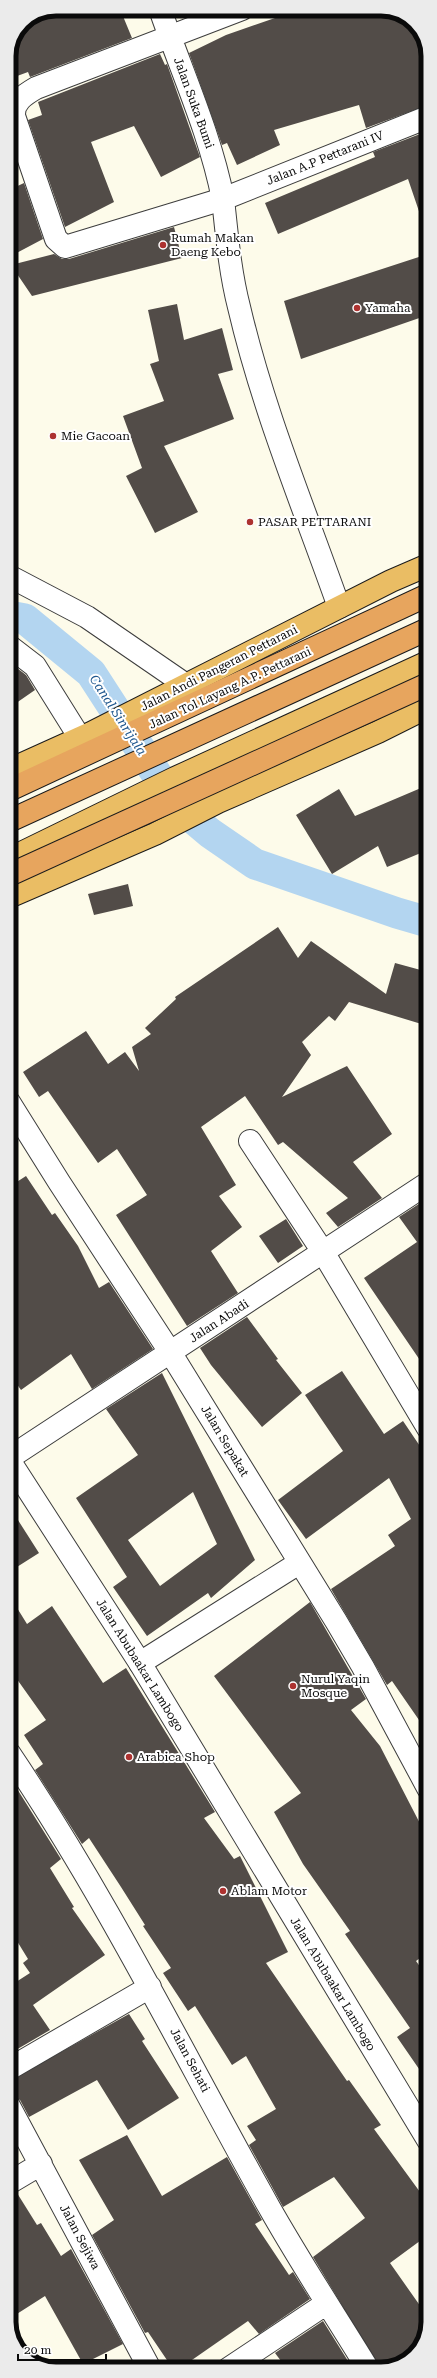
<svg xmlns="http://www.w3.org/2000/svg" width="437" height="2378" font-family="'Roboto Serif',serif">
<style>
.lines{fill:none;stroke-linecap:round;stroke-linejoin:round}
.canal{stroke:#b3d5f0;stroke-width:31}
.building{fill:#524c48;fill-rule:evenodd}
.minor-casing{stroke:#3d3d3d;stroke-width:24}
.tertiary-casing{stroke:#3d3d3d;stroke-width:24}
.trunk-casing{stroke:#1b1b1b;stroke-width:24}
.motorway-casing{stroke:#1b1b1b;stroke-width:24}
.minor{stroke:#fff;stroke-width:22}
.tertiary{stroke:#fff;stroke-width:22}
.trunk{stroke:#eabd64;stroke-width:22}
.motorway{stroke:#e7a55e;stroke-width:22}
.motorway-bridge-casing{stroke:#1b1b1b;stroke-width:24;stroke-linecap:butt}
.motorway-bridge{stroke:#e7a55e;stroke-width:22}
.poi-dot{fill:#ad3230;stroke:#fff;stroke-width:1.5}
.labels{text-anchor:middle;dominant-baseline:central;stroke-width:4;stroke-linejoin:round;paint-order:stroke}
.street-label{font-size:12px;fill:#0a0a0a;stroke:#fff}
.poi-label{font-size:12px;fill:#0a0a0a;stroke:#fff;text-anchor:start}
.water-label{font-size:13px;font-style:italic;fill:#20588f;stroke:#fff}
.rim{fill:none;stroke:#0a0a0a;stroke-width:5}
</style>
<rect width="100%" height="100%" fill="#fdfbea"/>
<g class="lines">
<path class="canal" d="M9,616L25,619L91,673L172,798L191,817L210,833L255,864L397,913L428,922"/>
</g>
<path class="building" d="M56,9H120L132,38L30,77L28,72L9,79V56L23,23Z
M301,9H386L414,23L428,50V105L366,128L359,105L274,130L280,145L237,165L227,143L222,145L189,53L226,35Z
M160,54L165,65L167,64L200,157L161,177L134,126L91,142L114,202L65,227L28,120L42,115L38,102Z
M428,131V226H424L408,179L278,234L265,203L375,157L373,152Z
M24,183L43,239L9,257V190Z
M174,227L182,258L32,296L11,265L54,254L62,259H69Z
M428,254V315L301,359L284,301Z
M177,304L184,340L222,328L233,370L218,374L234,419L164,446L198,512L155,533L126,476L142,468L123,416L164,401L150,364L159,361L148,310Z
M9,662L26,675L35,690L9,708Z
M428,785V850L387,867L378,846L332,874L296,815L339,789L355,816Z
M128,884L133,906L94,915L88,894Z
M278,927L298,958L311,941L386,994L395,963L428,972V1026L349,1002L335,1021L329,1016L302,1042L311,1055L282,1097L347,1066L392,1134L353,1162L382,1198L338,1227L326,1213L348,1198L283,1142L278,1145L245,1096L201,1127L236,1185L219,1196L242,1227L211,1251L238,1293L187,1326L116,1215L147,1195L117,1149L98,1163L48,1091L39,1097L23,1072L86,1031L108,1064L125,1052L139,1071L132,1047L151,1034L145,1028L176,999L175,997Z
M26,1176L52,1215L55,1213L78,1246L99,1288L109,1282L153,1349L92,1389L71,1354L21,1390L9,1373V1187Z
M428,1198V1372L364,1278L417,1242L399,1217Z
M286,1219L303,1246L278,1263L259,1236Z
M247,1317L278,1359L276,1360L302,1393L262,1427L211,1365L200,1348Z
M342,1371L384,1434L403,1421L428,1458V1733L392,1681L387,1685L331,1589L395,1546L388,1535L411,1519L389,1478L306,1539L278,1500L343,1451L305,1395Z
M162,1373L255,1560L211,1598L208,1593L147,1636L113,1587L127,1577L76,1498L138,1455L106,1409ZM193,1492L217,1544L160,1586L128,1540Z
M9,1506L39,1553L9,1572Z
M9,1595L27,1624L52,1606L103,1683L126,1668L215,1812L204,1818L234,1859L240,1856L288,1952L266,1963L347,2081L349,2080L381,2125L374,2129L428,2203V2235L390,2263L428,2317V2322L416,2353L387,2369H380L313,2257L365,2218L334,2177L283,2207L249,2145L256,2140L247,2126L276,2109L246,2056L232,2065L195,2006L188,2011L163,1973L171,1968L143,1926L145,1925L121,1887L89,1838L82,1844L35,1770L43,1764L24,1735L46,1720L9,1668Z
M310,1602L366,1699L351,1710L380,1746L428,1839V1952L416,1961L428,1978V2082L397,2037L410,2028L345,1934L350,1931L303,1864L274,1812L301,1793L214,1676Z
M14,1784L61,1859L50,1868L74,1907L72,1908L105,1955L33,2005L50,2030L9,2054V1972L16,1982L30,1973L23,1963L28,1959L9,1928V1787Z
M129,2014L145,2039L142,2041L179,2098L128,2130L97,2080L29,2117L20,2100L9,2094V2081Z
M127,2135L162,2196L227,2157L262,2220L255,2224L289,2275L293,2272L310,2299L259,2334L248,2321L179,2369H173L148,2332L145,2333L92,2235L114,2220L79,2160Z
M17,2193L37,2225L41,2223L61,2256L71,2249L123,2344L83,2364L45,2296L9,2319V2195Z
M323,2321L353,2369H287L275,2353Z"/>
<g class="lines">
<defs>
<path id="minor" d="M160,9C182,73 210,133 223,199L65,247L56,239L14,116C13,102 24,95 36,88L242,9
M9,576L87,617L186,685
M9,646L35,666L80,738
M9,1102L59,1182L170,1352L336,1621L363,1667L428,1788
M250,1141L323,1252L428,1428
M9,1458L428,1183
M140,1663L299,1563
M9,1753C107,1898 184,2055 269,2207C300,2262 335,2315 368,2369
M9,2069L150,1987
M9,2106L150,2369
M9,2183L41,2164
M228,2369L327,2303"/>
<path id="tertiary" d="M339,607C304,508 263,410 239,307C230,272 227,236 223,199L428,117
M9,1460L140,1663L428,2140"/>
<path id="trunk" d="M9,770L91,733L391,581L428,565
M9,859L175,778L428,662
M9,897L155,834L218,802L378,732L428,707"/>
<path id="motorway" d="M9,790L428,595
M9,821L428,629"/>
</defs>
<use href="#minor" class="minor-casing"/>
<use href="#tertiary" class="tertiary-casing"/>
<use href="#trunk" class="trunk-casing"/>
<use href="#motorway" class="motorway-casing"/>
<use href="#minor" class="minor"/>
<use href="#tertiary" class="tertiary"/>
<use href="#trunk" class="trunk"/>
<use href="#motorway" class="motorway"/>
<defs>
<path id="motorway-bridge" d="M9,875L428,684"/>
</defs>
<use href="#motorway-bridge" class="motorway-bridge-casing"/>
<use href="#motorway-bridge" class="motorway-bridge"/>
</g>
<g class="poi-dot">
<circle cx="163" cy="245" r="4"/>
<circle cx="357" cy="308" r="4"/>
<circle cx="53" cy="436" r="4"/>
<circle cx="250" cy="522" r="4"/>
<circle cx="293" cy="1686" r="4"/>
<circle cx="129" cy="1757" r="4"/>
<circle cx="223" cy="1891" r="4"/>
</g>
<g class="labels">
<g class="street-label">
<text transform="translate(194 103) rotate(70)">Jalan Suka Bumi</text>
<text transform="translate(325 158) rotate(-22)">Jalan A.P Pettarani IV</text>
<text transform="translate(219 668) rotate(-27)">Jalan Andi Pangeran Pettarani</text>
<text transform="translate(230 688) rotate(-25)">Jalan Tol Layang A.P. Pettarani</text>
<text transform="translate(219 1321) rotate(-33)">Jalan Abadi</text>
<text transform="translate(225 1441) rotate(59)">Jalan Sepakat</text>
<text transform="translate(140 1665) rotate(58)">Jalan Abubaakar Lambogo</text>
<text transform="translate(333 1984) rotate(59)">Jalan Abubaakar Lambogo</text>
<text transform="translate(190 2060) rotate(62)">Jalan Sehati</text>
<text transform="translate(80 2237) rotate(62)">Jalan Sejiwa</text>
</g>
<g class="poi-label">
<text x="171" y="238">Rumah Makan<tspan x="171" dy="14">Daeng Kebo</tspan></text>
<text x="365" y="308">Yamaha</text>
<text x="61" y="436">Mie Gacoan</text>
<text x="258" y="522">PASAR PETTARANI</text>
<text x="301" y="1679">Nurul Yaqin<tspan x="301" dy="14">Mosque</tspan></text>
<text x="137" y="1757">Arabica Shop</text>
<text x="231" y="1891">Ablam Motor</text>
</g>
<g class="water-label">
<text transform="translate(118 715) rotate(57)">Canal Sinrijala</text>
</g>
</g>
<path d="M0 0H437V2378H0ZM56 16H381A40 40 0 0 1 421 56V2322A40 40 0 0 1 381 2362H56A40 40 0 0 1 16 2322V56A40 40 0 0 1 56 16Z" fill="#ebebeb" fill-rule="evenodd"/>
<path class="rim" d="M56 16H381A40 40 0 0 1 421 56V2322A40 40 0 0 1 381 2362H56A40 40 0 0 1 16 2322V56A40 40 0 0 1 56 16Z"/>
<path d="M18 2354v6h88v-6" fill="none" stroke="#0a0a0a" stroke-width="2"/>
<text x="24" y="2354" font-size="12" fill="#0a0a0a" stroke="#ffffff" stroke-width="3" paint-order="stroke">20 m</text>
</svg>
